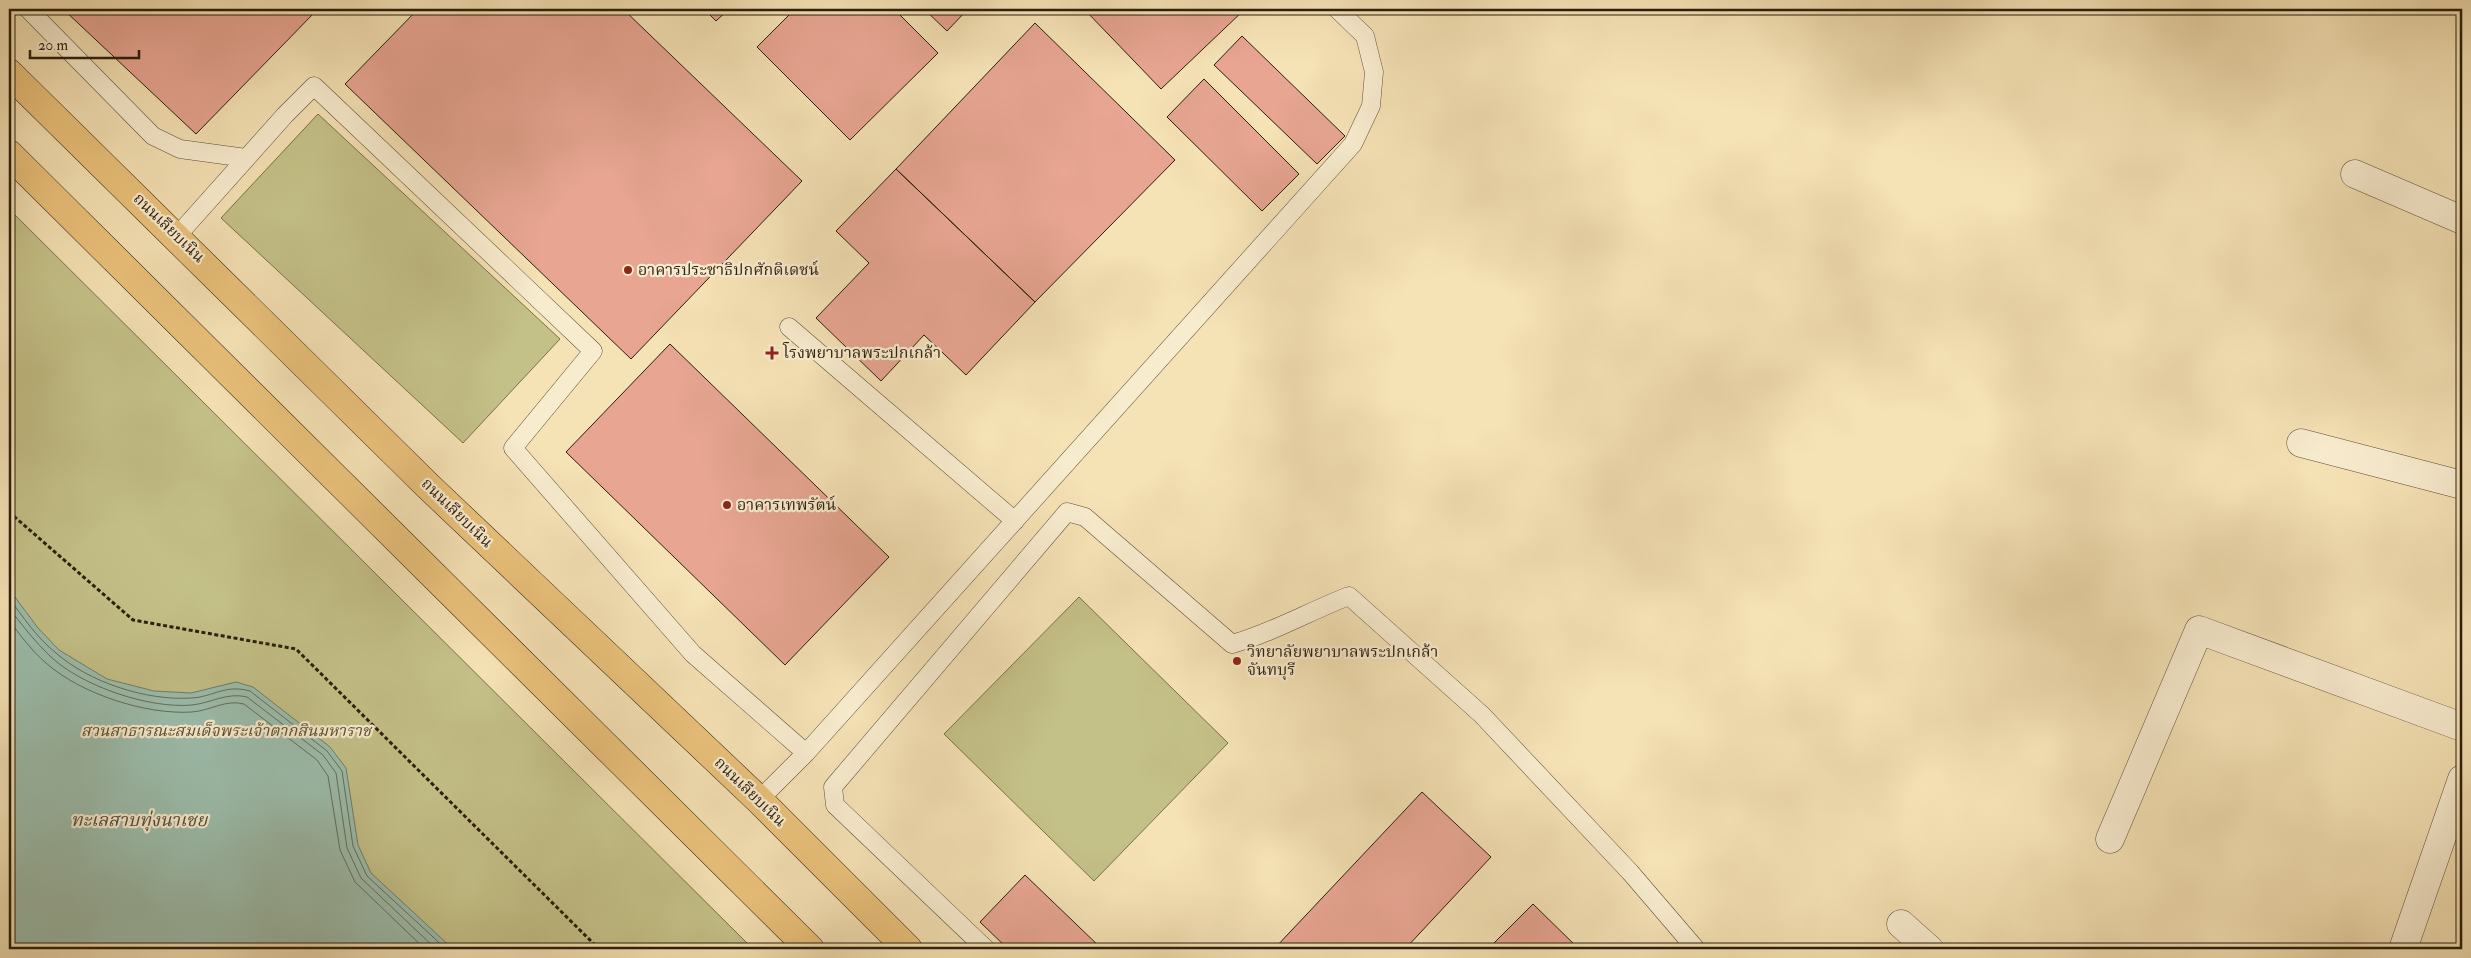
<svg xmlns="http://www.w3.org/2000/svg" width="2471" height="958" font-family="'IM FELL Double Pica','Noto Serif Thai',serif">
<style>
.green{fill:#c4c188;stroke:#78704a}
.water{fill:#9cbead;stroke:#6f7e6d}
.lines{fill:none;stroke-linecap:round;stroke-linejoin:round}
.shore{stroke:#646e5c;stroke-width:1}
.building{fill:#e7a592;stroke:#2b1e0c}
.lane-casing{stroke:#5e4f36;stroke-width:19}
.street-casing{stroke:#5e4f36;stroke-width:29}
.primary-casing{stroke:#2b1e0c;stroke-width:29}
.path{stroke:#2b1e0c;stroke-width:3;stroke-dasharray:4 2.5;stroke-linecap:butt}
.lane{stroke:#f8eccf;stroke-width:18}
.street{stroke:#f8eccf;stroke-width:28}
.primary{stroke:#eac17a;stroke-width:28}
.poi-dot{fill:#8f2418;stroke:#f8eccf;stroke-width:2}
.labels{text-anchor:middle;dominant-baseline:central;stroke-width:4.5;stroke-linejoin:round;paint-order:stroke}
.street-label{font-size:16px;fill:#2b1e0c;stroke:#f8eccf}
.poi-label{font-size:16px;fill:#2b1e0c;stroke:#f8eccf;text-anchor:start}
.park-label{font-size:16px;font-style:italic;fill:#594f31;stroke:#f8eccf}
.water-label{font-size:18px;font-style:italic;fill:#4d4e3c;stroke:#f8eccf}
</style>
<rect width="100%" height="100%" fill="#f5e2b5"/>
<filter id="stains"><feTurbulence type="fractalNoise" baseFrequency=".004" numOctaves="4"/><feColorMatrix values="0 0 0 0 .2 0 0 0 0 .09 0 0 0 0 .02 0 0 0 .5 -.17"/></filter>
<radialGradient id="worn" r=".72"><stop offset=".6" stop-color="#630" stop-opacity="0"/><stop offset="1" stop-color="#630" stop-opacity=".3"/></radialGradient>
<path class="green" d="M318,114L560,339L463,443L221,218Z
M9,209L753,949H9Z
M1079,597L1228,743L1094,881L944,734Z"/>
<path class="water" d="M9,589L38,628L59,650L107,679L154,691L191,693L236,682L253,687L330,747L346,768L358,845L371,873L453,949H9Z"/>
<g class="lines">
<path class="shore" d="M9,598C23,617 37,638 56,653C89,682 146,701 191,698C214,697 224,684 250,691L327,751L342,771L353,846L367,876L446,949
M9,608C22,625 35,642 51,657C82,686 149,709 192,705C211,703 227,692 247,697L323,755L336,773L347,848L361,878L436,949
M9,620C20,635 32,651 46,663C81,694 146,715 192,712C209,711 226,699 244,704L317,760L328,776L340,850L355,882L425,949"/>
</g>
<path class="building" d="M63,9H312L315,12L196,134Z
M418,9H623L802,181L631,359L345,84Z
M704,9H729L716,21Z
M795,9H894L938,53L850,140L757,47Z
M924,9H968L947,31Z
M1084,9H1245L1161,89Z
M1035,23L1175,160L1035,302L896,169Z
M1242,36L1345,136L1317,164L1214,65Z
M1204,79L1299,174L1262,211L1167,117Z
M896,169L1035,302L966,375L924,335L881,381L816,318L869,263L836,231Z
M670,344L889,557L785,665L566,452Z
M1422,792L1491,857L1405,949H1274Z
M1025,875L1102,949H1008L980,922Z
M1533,904L1579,949H1488Z"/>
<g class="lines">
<defs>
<path id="lane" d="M28,9L153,136L180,149L246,158
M177,236L285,115L314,86L593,351L513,448L693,654L806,753
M789,327L1015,521
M759,800L806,753L1353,144L1371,106L1374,72L1365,36L1337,9
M986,949L835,805L833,787L1067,512L1085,517L1232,644C1272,633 1310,611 1349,596L1482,715L1630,872L1696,949"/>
<path id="street" d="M2355,174L2462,220
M2301,443L2462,485
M2110,839L2199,630L2462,727
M1901,924L1929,949
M2403,949L2462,779"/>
<path id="primary" d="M9,73L428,486L759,800L908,949
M9,154L810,949"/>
</defs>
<use href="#lane" class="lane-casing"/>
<use href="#street" class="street-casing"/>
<use href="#primary" class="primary-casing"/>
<path class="path" d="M9,512L133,620L296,649L599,949"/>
<use href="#lane" class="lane"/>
<use href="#street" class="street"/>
<use href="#primary" class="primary"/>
</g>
<g class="poi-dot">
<circle cx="628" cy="270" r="5"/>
<path d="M769.5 345.5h5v5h5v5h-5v5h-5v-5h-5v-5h5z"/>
<circle cx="727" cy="505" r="5"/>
<circle cx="1237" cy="661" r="5"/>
</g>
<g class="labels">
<g class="street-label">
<text transform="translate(169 228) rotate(44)">ถนนเลียบเนิน</text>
<text transform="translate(457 513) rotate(44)">ถนนเลียบเนิน</text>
<text transform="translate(750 792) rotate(44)">ถนนเลียบเนิน</text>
</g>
<g class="poi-label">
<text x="638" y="270">อาคารประชาธิปกศักดิเดชน์</text>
<text x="783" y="353">โรงพยาบาลพระปกเกล้า</text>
<text x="737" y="505">อาคารเทพรัตน์</text>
<text x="1247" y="652">วิทยาลัยพยาบาลพระปกเกล้า<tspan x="1247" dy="18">จันทบุรี</tspan></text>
</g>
<g class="park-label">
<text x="226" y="731">สวนสาธารณะสมเด็จพระเจ้าตากสินมหาราช</text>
</g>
<g class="water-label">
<text x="139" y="820">ทะเลสาบทุ่งนาเชย</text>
</g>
</g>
<rect width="2471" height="958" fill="none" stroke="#f5e2b5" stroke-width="30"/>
<rect x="10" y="10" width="2451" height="938" fill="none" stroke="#2b1e0c" stroke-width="2.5"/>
<rect x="15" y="15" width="2441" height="928" fill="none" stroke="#2b1e0c"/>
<path d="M30 50v8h109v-8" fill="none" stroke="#2b1e0c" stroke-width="2.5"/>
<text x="38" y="50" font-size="15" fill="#2b1e0c" stroke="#f8eccf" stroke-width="4" paint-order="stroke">20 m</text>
<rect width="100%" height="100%" filter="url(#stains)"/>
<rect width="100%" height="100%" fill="url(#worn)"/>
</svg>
